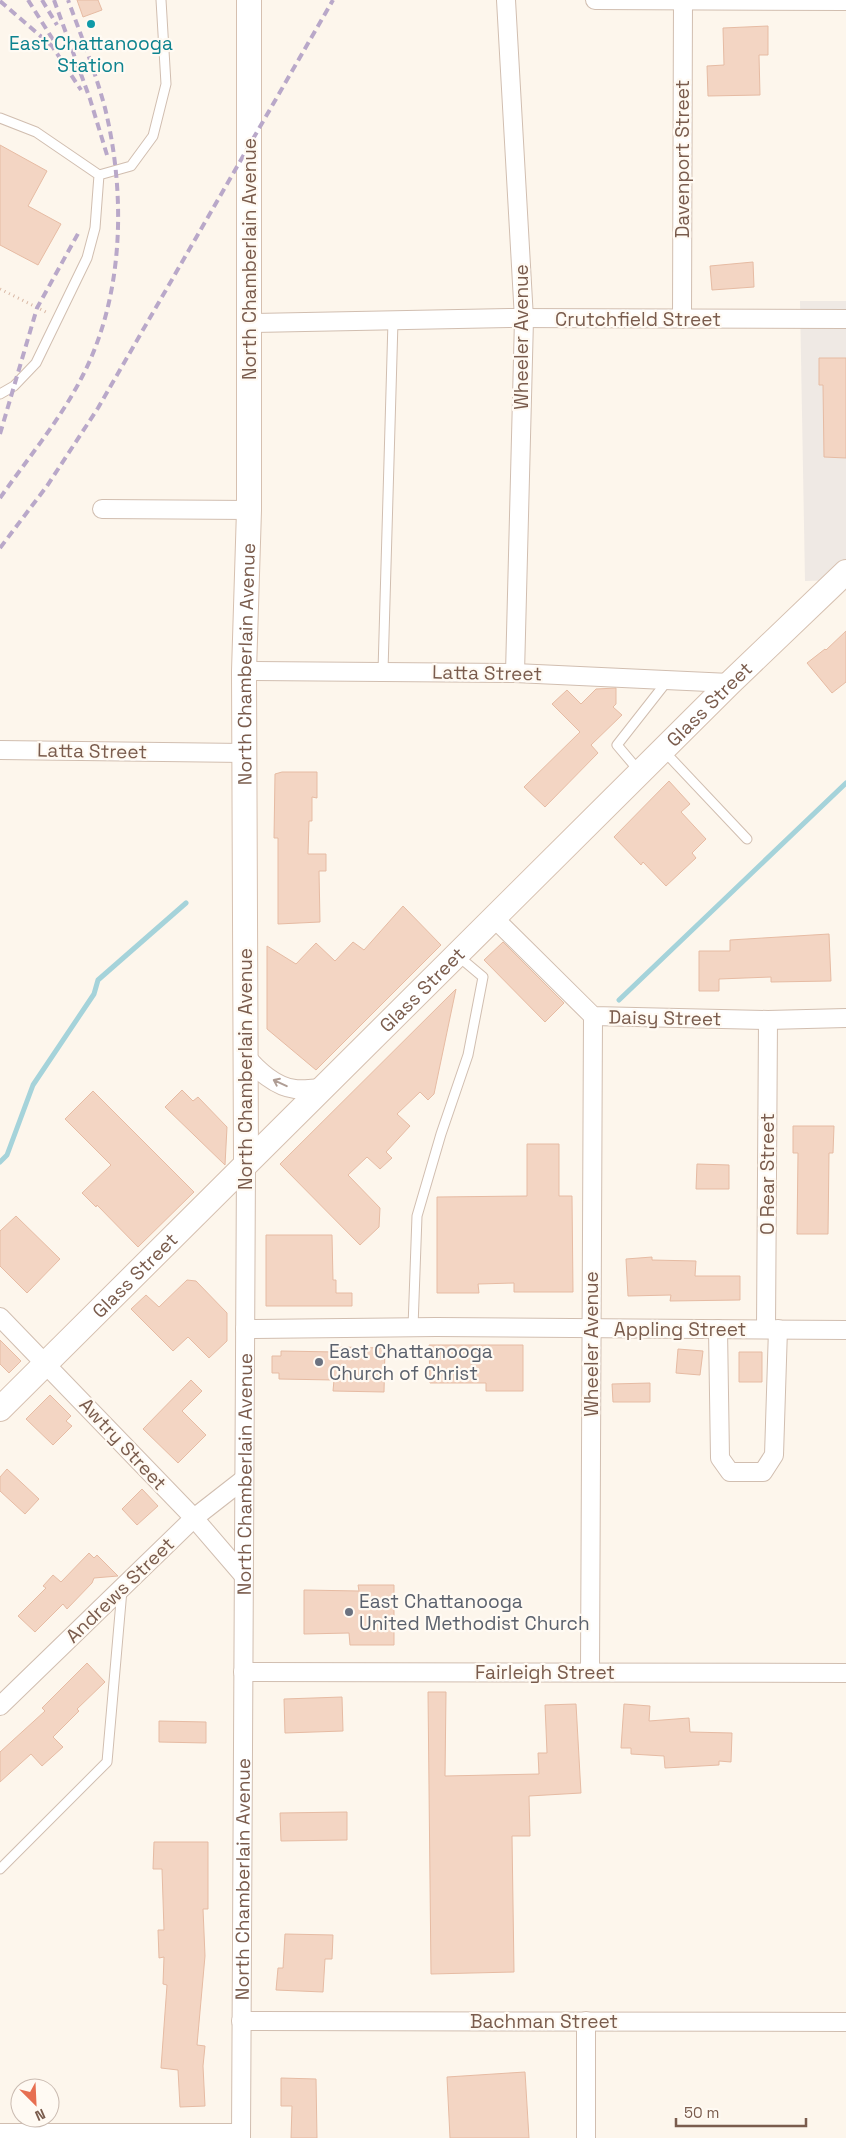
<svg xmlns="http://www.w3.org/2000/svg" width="846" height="2138" font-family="'Space Grotesk',sans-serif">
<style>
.industrial{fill:#efe9e4}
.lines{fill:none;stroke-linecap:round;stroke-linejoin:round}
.stream{stroke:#a5d3da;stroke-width:5}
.building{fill:#f3d5c3;stroke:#e6bba3}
.lane-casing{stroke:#d1beb0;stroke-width:11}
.street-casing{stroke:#d1beb0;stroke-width:20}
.secondary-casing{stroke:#d6c0b0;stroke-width:26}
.path{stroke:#d9b8a5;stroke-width:3;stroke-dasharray:1 4;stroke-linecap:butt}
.lane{stroke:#fff;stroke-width:9}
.street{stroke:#fff;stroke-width:18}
.secondary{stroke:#fff;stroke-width:24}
.rail{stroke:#b9a8c9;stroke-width:4;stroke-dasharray:8 5;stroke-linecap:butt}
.oneway{stroke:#af9d94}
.culture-dot{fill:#0f9aa8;stroke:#fffaf3;stroke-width:2}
.worship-dot{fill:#6b7280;stroke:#fffaf3;stroke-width:2}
.labels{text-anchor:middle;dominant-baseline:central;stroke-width:4.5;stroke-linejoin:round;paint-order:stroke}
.culture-label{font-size:19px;fill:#0d838f;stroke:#fffaf3}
.street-label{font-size:19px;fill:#7a5c4d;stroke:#fffaf3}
.worship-label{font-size:19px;fill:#5b616d;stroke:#fffaf3;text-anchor:start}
</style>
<rect width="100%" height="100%" fill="#fdf6ec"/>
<path class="industrial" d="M800,301H846V580L805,581Z"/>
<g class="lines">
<path class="stream" d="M619,1000L846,783
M0,1162L7,1155L33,1085L94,994L98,980L186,903"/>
</g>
<path class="building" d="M77,0H98L102,10L83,17Z
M768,26V55H759L760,95L708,96L707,66L724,65L723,28Z
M0,145L47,171L28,206L61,224L38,265L0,245Z
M753,262L754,287L712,290L710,266Z
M819,358H846V458L824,457L823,385H819Z
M846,631V682L832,693L807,663L825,649L826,650Z
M616,688V704L613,707L622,715L591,745L598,753L545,807L524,787L580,732L552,704L567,690L581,704L596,689Z
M282,772H317V798L312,797V821H309L308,854H326V871H319L320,922L278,924V838H274L275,774Z
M669,781L690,804L681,812L706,839L692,853L696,858L666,886L643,862L641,865L614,837Z
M403,906L441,945L316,1070L267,1029V946L296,964L316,943L335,961L353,942L364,950Z
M829,934L831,981L771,982V977L719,979V991H699V951H730V940Z
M503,942L564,1003L545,1022L484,960Z
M456,989L434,1094L428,1100L420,1092L397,1114L410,1126L386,1152L392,1158L380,1169L367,1157L348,1175L380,1208L379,1227L360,1245L280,1164Z
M182,1090L193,1101L198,1097L227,1127L225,1165L165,1107Z
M93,1091L194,1192L138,1247L97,1205L96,1207L82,1193L111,1165L65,1119Z
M793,1126H834L833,1153H829L828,1234H797L798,1153H793Z
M527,1144H559V1196H572L573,1292H514V1283L478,1284L479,1293H437V1197L527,1196Z
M697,1164L729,1165V1189H696Z
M16,1216L60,1259L27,1293L0,1266V1231Z
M266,1235H332L333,1280H336V1293H352V1306H266Z
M652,1257V1260L696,1261L695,1276H740V1300L670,1301L671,1295L628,1296L626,1259Z
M187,1280L196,1281L227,1313V1341L209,1358L188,1337L173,1351L131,1309L146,1295L159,1307Z
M0,1340L21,1361L9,1373L0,1364Z
M429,1345H523V1391H486V1383H430Z
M337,1347L385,1348L384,1392L333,1391L334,1380L279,1379V1373H272V1356H281V1351L336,1352Z
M678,1349L703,1351L700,1375L676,1373Z
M739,1352H762V1382H739Z
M191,1380L202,1391L182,1411L206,1435L178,1463L143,1429Z
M650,1383V1402H613L612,1384Z
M50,1395L71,1416L66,1421L72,1426L53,1445L26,1419Z
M7,1469L39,1499L25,1514L0,1491V1477Z
M142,1489L158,1506L137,1525L122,1509Z
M89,1553L94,1558L97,1555L118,1576L94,1578L92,1583L67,1609L63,1604L35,1632L18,1616L46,1588L43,1586L53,1575L61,1582Z
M358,1585H394V1645H350L349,1633L304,1634V1590L359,1591Z
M87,1663L105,1682L77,1709L79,1711L53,1737L63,1747L42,1766L31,1754L0,1782V1752L45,1711L42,1708Z
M428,1692H446L445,1776L539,1774L538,1753H547L545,1705L576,1704L581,1793L529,1796L530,1836H512L514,1972L431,1974Z
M342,1697L343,1731L285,1733L284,1699Z
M624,1704L650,1706L649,1721L689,1718L690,1732L732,1733L731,1762L719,1761V1765L665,1768L664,1756L631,1754V1748H621Z
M159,1721L206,1722V1743L159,1742Z
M347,1812V1840L281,1841L280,1813Z
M154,1842H208V1909H203L205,1956L197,2045L205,2046L203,2066L205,2106L180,2107L178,2070L161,2068L167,1985L163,1984L164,1957L159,1958L158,1930H164L162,1869H153Z
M285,1934L333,1935L332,1959H325L323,1992L276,1990L278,1968H283Z
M525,2072L529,2138H450L447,2077Z
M281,2078L316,2079L317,2138H291L292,2106H281Z"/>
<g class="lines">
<defs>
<path id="lane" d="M0,118L36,132L99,175L131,166L153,136L166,84L161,0
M0,394L14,386L36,363L87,258L95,228L99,175
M383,671L393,321
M663,750L747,839
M639,771L617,745L668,680
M413,1327L417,1216L441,1134L468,1055L483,977L458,956
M0,1869L107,1762L122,1590"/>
<g id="street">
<path d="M506,0L524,319L515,673"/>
<path d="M595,0L846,1"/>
<path d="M682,319L683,0"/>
<path d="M250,323L509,318L846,319"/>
<path d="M102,509L249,510"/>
<path d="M244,671L515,673L730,683"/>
<path d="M0,750L244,753"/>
<path d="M495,919L593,1016L768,1020L846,1018"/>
<path d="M246,1056C257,1070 276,1087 295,1089C304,1090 314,1088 323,1088"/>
<path d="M0,1317L194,1518L243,1575"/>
<path d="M245,1329L436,1327L846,1330"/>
<path d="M718,1329L720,1458L730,1472H763L774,1455L778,1329"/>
<path d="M766,1329L768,1020"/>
<path d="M243,1672L846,1673"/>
<path d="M590,1672L593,1016"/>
<path d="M0,1706L194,1518L244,1479"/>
<path d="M241,2021L846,2022"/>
<path d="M586,2021V2138"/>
<path d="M0,2133H241"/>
<path id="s1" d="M241,2138L246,1163"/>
</g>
<g id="secondary">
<path id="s2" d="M246,1163L244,671L249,510V0"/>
<path id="s3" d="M0,1409L730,683L846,572"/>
</g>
</defs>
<use href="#lane" class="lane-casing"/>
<use href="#street" class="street-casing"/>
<use href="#secondary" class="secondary-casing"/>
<path class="path" d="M0,289L46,312"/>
<use href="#lane" class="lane"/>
<use href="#street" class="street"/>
<use href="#secondary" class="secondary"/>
<path class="rail" d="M28,0L57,46
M42,0L57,25
M54,0L90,99L107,155
M0,1L52,46L81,90
M0,434L37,308L80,230
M0,498C28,458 61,419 83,375C124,295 126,194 105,108C95,71 81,35 68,0
M0,548L47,486L98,408L333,0"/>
</g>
<defs><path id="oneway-shaft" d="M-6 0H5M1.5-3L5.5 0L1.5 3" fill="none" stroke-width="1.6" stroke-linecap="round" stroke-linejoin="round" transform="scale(1.25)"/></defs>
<use class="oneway" href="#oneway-shaft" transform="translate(280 1083) rotate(-155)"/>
<circle class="culture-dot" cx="91" cy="24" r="5"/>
<g class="worship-dot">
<circle cx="319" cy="1362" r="5"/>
<circle cx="349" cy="1612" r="5"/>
</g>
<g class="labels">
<g class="culture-label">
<text x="91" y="43">East Chattanooga<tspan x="91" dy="22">Station</tspan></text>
</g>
<g class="street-label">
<text transform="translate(682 159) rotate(-90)">Davenport Street</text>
<text transform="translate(249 259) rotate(-90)">North Chamberlain Avenue</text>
<text x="638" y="319">Crutchfield Street</text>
<text transform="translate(521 337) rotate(-90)">Wheeler Avenue</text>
<text stroke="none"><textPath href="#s2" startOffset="499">North Chamberlain Avenue</textPath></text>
<text transform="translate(487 673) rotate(1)">Latta Street</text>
<text stroke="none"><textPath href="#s3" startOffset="1000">Glass Street</textPath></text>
<text transform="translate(92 751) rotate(1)">Latta Street</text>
<text stroke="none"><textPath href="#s3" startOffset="595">Glass Street</textPath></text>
<text transform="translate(665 1018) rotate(1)">Daisy Street</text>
<text transform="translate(245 1069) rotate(-90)">North Chamberlain Avenue</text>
<text transform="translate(767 1174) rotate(-90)">O Rear Street</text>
<text stroke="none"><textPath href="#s3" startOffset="190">Glass Street</textPath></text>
<text x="680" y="1329">Appling Street</text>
<text transform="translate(591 1344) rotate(-90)">Wheeler Avenue</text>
<text transform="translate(123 1444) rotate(47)">Awtry Street</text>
<text stroke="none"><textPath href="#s1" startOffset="664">North Chamberlain Avenue</textPath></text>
<text transform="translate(120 1590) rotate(-44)">Andrews Street</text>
<text x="545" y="1672">Fairleigh Street</text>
<text stroke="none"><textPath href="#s1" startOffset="259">North Chamberlain Avenue</textPath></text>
<text x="544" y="2021">Bachman Street</text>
</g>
<g class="worship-label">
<text x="329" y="1351">East Chattanooga<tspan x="329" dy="22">Church of Christ</tspan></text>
<text x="359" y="1601">East Chattanooga<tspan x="359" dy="22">United Methodist Church</tspan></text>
</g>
</g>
<g transform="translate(35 2103) rotate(156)"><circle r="24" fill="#fffaf3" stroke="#cabbb1"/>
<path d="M0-4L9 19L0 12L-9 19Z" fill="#e76f51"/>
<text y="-8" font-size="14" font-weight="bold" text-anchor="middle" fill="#7a5c4d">N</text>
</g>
<path d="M676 2118v8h130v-8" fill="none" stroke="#7a5c4d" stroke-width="2.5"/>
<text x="684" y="2118" font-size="15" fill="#7a5c4d" stroke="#fffaf3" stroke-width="4" paint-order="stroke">50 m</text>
</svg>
